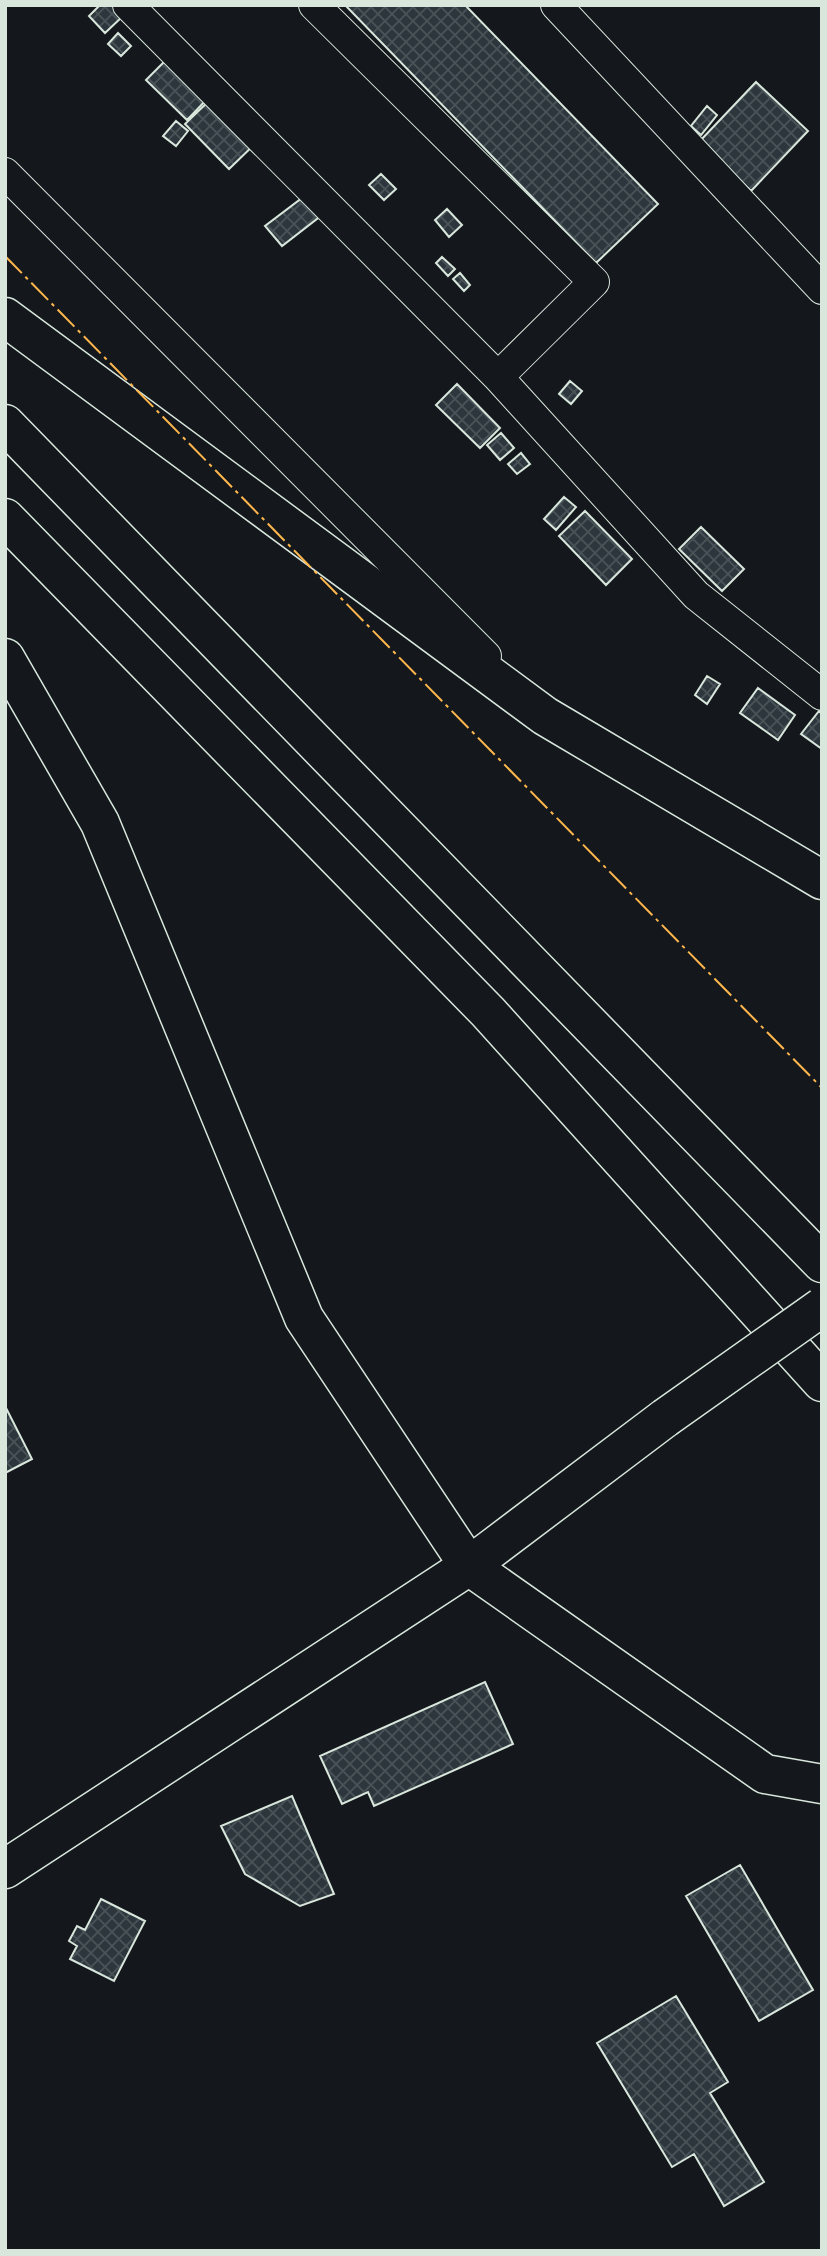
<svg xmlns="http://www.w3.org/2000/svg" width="827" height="2256" font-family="'Source Sans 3',sans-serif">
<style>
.building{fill:url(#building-cross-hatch);stroke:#d8e6dc;stroke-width:2}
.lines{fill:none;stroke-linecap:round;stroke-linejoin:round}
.street-casing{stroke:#d8e6dc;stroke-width:32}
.secondary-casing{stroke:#d8e6dc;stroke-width:41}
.highway-casing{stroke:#d8e6dc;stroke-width:41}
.street{stroke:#14181c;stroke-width:30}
.secondary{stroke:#14181c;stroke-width:38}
.highway{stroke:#14181c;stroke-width:38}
.secondary-bridge-casing{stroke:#d8e6dc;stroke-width:41;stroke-linecap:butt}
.secondary-bridge{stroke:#14181c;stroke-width:38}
.power{stroke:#ffb74d;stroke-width:2;stroke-dasharray:24 5 3.5 5;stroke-linecap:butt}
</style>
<defs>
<pattern id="building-cross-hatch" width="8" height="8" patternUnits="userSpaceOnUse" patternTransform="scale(1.75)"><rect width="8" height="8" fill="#2c363c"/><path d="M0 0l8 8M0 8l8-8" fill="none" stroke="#4a5358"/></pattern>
</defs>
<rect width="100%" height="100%" fill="#14181c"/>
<path class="building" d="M100,5H113L123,16L105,33L89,16Z
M345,5H465L658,204L596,263Z
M118,33L131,46L121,56L108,44Z
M169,57L209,97L187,120L146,80Z
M756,82L808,131L751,191L699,142Z
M213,97L257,142L229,169L185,124Z
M707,106L717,115L701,135L691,126Z
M176,121L188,131L176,146L163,136Z
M381,174L396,189L384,200L369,185Z
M306,195L322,215L282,246L265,226Z
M447,209L462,225L449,237L435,220Z
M442,257L455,269L448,276L436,263Z
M460,273L470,285L464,291L453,279Z
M570,381L582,391L571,404L559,394Z
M457,384L500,428L480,448L436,405Z
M501,433L514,448L500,460L487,445Z
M521,453L530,464L517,474L508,464Z
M564,497L576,507L556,530L544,519Z
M585,511L632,559L606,585L559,536Z
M701,527L744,569L722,591L679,549Z
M707,676L720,684L707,704L695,695Z
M758,688L795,715L778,740L740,713Z
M819,711L822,714V749L801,734Z
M5,1406L32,1459L5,1473Z
M485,1682L513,1744L374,1806L368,1792L342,1804L320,1756Z
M292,1796L334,1894L300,1906L245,1874L221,1826Z
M740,1865L813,1990L759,2021L686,1896Z
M101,1899L145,1921L114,1981L70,1959L77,1946L69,1941L77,1926L85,1930Z
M676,1996L728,2082L710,2093L764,2182L724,2206L694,2154L672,2167L597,2043Z"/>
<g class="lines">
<defs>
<path id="street" d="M128,5L498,377L696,595L822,695
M314,5L594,282L498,377
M556,5L822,289
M5,173L486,656"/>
<path id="secondary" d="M5,1869L469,1566L665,1418"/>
<path id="highway" d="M5,317L545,716L822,880
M5,424L822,1263
M5,518L488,1012L822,1382
M5,658L100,823L304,1318L469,1566L765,1774L822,1784"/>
</defs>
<use href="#street" class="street-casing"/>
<use href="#secondary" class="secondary-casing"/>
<use href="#highway" class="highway-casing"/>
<use href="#street" class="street"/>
<use href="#secondary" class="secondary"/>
<use href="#highway" class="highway"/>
<defs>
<path id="secondary-bridge" d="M665,1418L822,1307"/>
</defs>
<use href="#secondary-bridge" class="secondary-bridge-casing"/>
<use href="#secondary-bridge" class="secondary-bridge"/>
<path class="power" d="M5,256L822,1088"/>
</g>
<rect width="827" height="2256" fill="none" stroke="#d8e6dc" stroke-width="14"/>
</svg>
